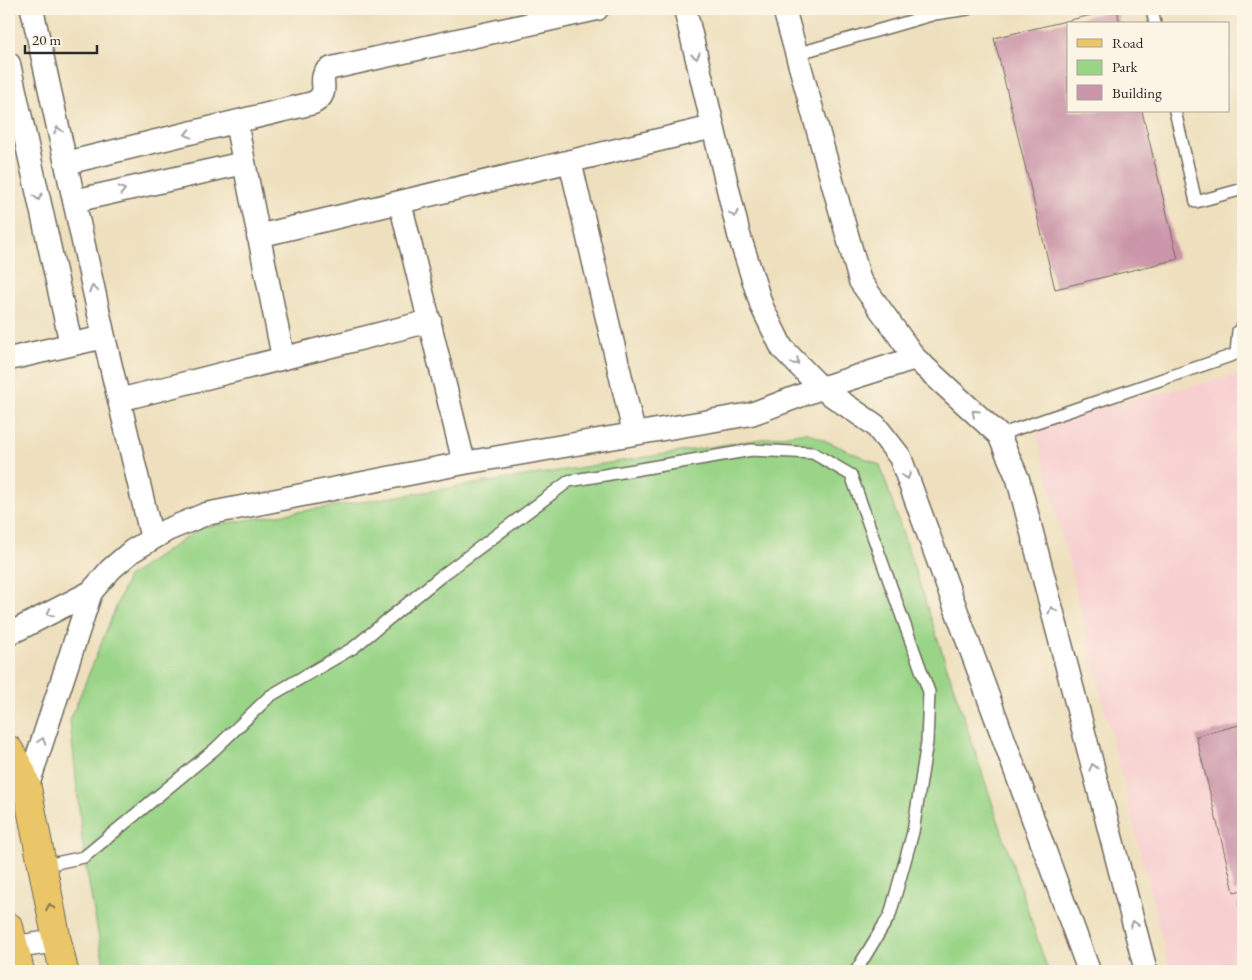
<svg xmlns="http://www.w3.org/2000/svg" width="1252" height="980" font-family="'EB Garamond',serif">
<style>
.built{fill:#f7cfd0}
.green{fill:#99d487;stroke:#628059}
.building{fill:#cb95a9}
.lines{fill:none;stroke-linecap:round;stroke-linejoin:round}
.service-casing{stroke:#6f6a5e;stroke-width:14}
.minor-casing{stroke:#6f6a5e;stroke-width:25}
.primary-casing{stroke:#6f6a5e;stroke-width:30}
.service{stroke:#fff;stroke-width:11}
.minor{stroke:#fff;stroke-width:22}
.primary{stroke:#eac669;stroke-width:28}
.oneway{stroke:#a0a0a0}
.oneway2{stroke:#8a784a}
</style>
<rect width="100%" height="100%" fill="#fcf5e5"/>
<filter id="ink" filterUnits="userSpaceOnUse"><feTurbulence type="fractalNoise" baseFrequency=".02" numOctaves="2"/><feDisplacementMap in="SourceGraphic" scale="10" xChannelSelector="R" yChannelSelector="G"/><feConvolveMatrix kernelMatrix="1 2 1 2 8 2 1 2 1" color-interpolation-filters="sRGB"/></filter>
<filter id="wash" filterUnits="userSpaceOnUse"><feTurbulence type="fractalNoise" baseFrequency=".0096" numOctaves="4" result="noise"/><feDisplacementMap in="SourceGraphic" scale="20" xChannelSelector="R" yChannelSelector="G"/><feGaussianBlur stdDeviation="1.12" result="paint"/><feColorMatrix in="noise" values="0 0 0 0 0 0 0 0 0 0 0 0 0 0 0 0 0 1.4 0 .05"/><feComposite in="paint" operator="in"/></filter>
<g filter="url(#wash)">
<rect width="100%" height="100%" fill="#eee0be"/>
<path class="built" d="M1243,374V971H1170L1034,423Z"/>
<path class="green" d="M806,432L880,465L1048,971H105L84,857L70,720L128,577L202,527Z"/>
<g id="blocks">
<path class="building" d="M1117,9L1120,24H1068V111H1142L1178,259L1055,289L994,38Z
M1243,724V890L1234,892L1196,736Z
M1243,901V921L1238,902Z"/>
</g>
</g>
<g filter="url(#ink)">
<use href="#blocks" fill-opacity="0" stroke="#6f6a5e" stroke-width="1"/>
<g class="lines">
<defs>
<path id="service" d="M1152,9L1155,24
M796,54L935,14L968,9
M1175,111L1196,202L1243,189
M999,435L1236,354L1238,331L1243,326
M42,866L84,857L215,749L270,696L353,648L440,577L569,481L752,450L813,453L851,475L929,692L927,742L913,832L890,915L856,971"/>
<path id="minor" d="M32,9L104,337L152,539
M685,9L739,235L762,307L782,348L821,388L875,425L900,457L1089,971
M784,9L860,281L915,358L999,435L1018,479L1146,971
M9,64L71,344
M236,122L283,357
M570,161L634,433
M66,163L313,103C335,91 312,77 332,68L597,9
M74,201L244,163
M400,202L464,463
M258,236L713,127
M9,359L104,337
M119,400L430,321
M9,634L91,592L111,569L132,551L167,530L206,514L464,463L751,414L821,388L915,358
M27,788L91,592
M9,948L57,941"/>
<path id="primary" d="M9,750L21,771L27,788L57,941L64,971
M9,927L20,971"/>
</defs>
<use href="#service" class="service-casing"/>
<use href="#minor" class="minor-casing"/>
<use href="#primary" class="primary-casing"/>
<use href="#service" class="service"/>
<use href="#minor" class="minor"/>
<use href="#primary" class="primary"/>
</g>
<defs><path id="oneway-chevron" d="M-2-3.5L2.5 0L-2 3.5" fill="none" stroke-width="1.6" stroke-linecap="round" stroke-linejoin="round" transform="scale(1.25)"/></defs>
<g class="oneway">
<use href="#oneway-chevron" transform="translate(696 56) rotate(77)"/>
<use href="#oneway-chevron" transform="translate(58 130) rotate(-102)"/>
<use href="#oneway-chevron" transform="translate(188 134) rotate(167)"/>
<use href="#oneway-chevron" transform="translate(122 190) rotate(-13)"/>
<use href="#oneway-chevron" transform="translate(38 197) rotate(77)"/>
<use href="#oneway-chevron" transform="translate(734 214) rotate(76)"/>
<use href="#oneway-chevron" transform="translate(93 289) rotate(-102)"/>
<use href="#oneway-chevron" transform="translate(796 362) rotate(45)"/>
<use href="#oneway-chevron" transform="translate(975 413) rotate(-137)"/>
<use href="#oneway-chevron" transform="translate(907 476) rotate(70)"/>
<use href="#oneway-chevron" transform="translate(1052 610) rotate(-105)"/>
<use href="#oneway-chevron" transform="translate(50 613) rotate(153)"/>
<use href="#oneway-chevron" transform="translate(42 741) rotate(-72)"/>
<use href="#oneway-chevron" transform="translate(1093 767) rotate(-105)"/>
<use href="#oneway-chevron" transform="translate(1134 924) rotate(-105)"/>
</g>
<use class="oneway2" href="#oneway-chevron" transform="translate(50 907) rotate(-101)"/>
</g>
<rect width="1252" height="980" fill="none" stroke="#fcf5e5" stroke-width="30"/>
<rect x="1067" y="22" width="162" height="90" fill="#fcf5e5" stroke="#a8a49b"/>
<rect x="1077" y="39" width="25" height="8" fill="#eac669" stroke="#a8a49b"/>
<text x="1112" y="48" font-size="15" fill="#2b2b2b">Road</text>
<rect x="1077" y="60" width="25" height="15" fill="#99d487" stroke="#a8a49b"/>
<text x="1112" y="72" font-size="15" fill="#2b2b2b">Park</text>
<rect x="1077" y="85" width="25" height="15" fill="#cb95a9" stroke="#a8a49b"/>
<text x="1112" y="98" font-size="15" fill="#2b2b2b">Building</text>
<path d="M25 45v8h72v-8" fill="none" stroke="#2b2b2b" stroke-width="2.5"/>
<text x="32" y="45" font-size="15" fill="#2b2b2b" stroke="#fcf5e5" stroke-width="4" paint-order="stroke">20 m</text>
</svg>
